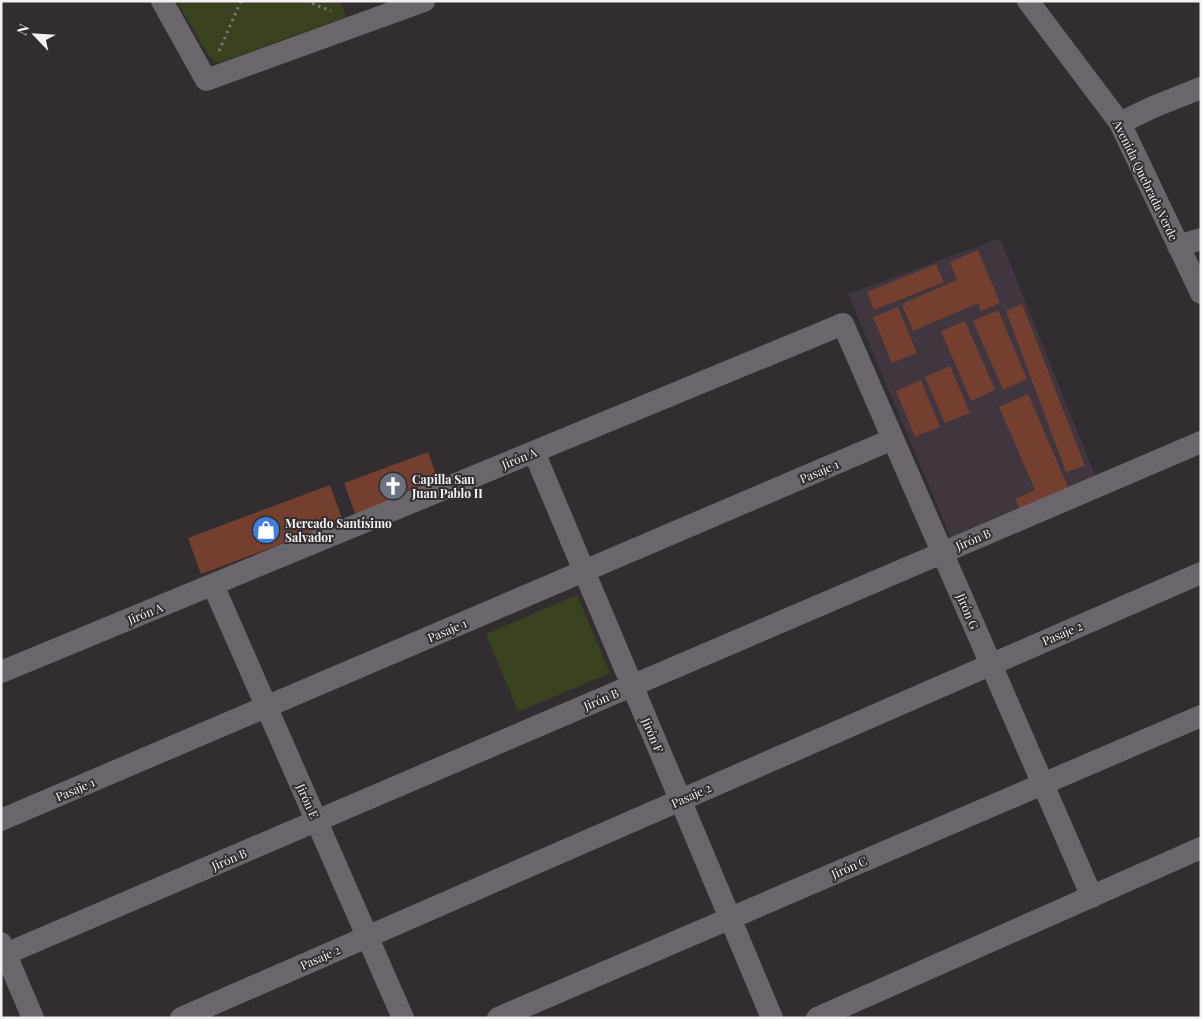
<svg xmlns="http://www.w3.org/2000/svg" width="1202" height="1019" font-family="'Playfair Display',serif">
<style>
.built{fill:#3f363f}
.green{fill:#3b401f}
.building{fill:#753f30}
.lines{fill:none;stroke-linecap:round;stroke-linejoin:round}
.path{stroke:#767276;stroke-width:3;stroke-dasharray:2.5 4;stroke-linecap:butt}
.street{stroke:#6b666b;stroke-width:22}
.labels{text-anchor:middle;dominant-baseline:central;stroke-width:4;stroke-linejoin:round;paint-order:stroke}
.street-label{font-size:12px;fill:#f4f0f3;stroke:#312d31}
.poi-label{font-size:12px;font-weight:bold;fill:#f4f0f3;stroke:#312d31;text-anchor:start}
</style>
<rect width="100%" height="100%" fill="#312d31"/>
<path class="built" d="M1000,238L1097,480L951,538L848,294Z"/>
<path class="green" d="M176,1H340L346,17L221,62H215L210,58Z
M577,595L610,673L518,712L486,634Z"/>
<path class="building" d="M978,250L1000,303L981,311L978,303L913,331L902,304L957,280L950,262Z
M936,264L944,282L874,310L867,292Z
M1022,304L1085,466L1066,472L1006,311Z
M898,307L917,353L892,363L873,317Z
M998,310L1027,379L1003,390L973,321Z
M965,321L995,390L971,401L941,331Z
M950,366L970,413L945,423L925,377Z
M921,380L940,427L915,437L896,391Z
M1028,394L1068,487L1019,508L1015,499L1035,490L999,407Z
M428,452L441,488L357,519L344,483Z
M330,485L343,521L201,574L188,538Z"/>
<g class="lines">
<path class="path" d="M306,1L331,11
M219,51L241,1"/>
<path class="street" d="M162,1L206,80L424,1
M1028,1L1120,123L1201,293
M1120,123L1153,107L1201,88
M1178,246L1201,239
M534,452L772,1018
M213,585L403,1018
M1,672L843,324L1092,897
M1,820L893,439
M1,943L33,1018
M1,956L1201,442
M181,1018L1201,573
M498,1018L1201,716
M817,1018L1201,848"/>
</g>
<defs>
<symbol id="church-disc" viewBox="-11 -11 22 22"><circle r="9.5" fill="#6b7280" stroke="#312d31"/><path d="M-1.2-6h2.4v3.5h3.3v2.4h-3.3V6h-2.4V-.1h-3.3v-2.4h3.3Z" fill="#fff"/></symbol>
<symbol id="shop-disc" viewBox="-11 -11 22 22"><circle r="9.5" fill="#3f7fe0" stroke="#312d31"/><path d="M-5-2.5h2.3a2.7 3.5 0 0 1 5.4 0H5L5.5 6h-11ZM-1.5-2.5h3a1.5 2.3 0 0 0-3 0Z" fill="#fff"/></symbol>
</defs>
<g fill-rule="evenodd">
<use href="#church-disc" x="377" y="470" width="32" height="32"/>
<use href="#shop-disc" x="250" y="514" width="32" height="32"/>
</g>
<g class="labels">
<g class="street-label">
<text transform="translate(1146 180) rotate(64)">Avenida Quebrada Verde</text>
<text transform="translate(519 458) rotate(-22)">Jirón A</text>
<text transform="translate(819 471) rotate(-23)">Pasaje 1</text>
<text transform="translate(973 539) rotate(-23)">Jirón B</text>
<text transform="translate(968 611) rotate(67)">Jirón G</text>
<text transform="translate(145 613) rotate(-22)">Jirón A</text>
<text transform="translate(447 630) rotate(-23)">Pasaje 1</text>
<text transform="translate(1062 633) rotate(-23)">Pasaje 2</text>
<text transform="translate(601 699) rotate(-23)">Jirón B</text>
<text transform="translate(653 735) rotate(67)">Jirón F</text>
<text transform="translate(75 789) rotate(-23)">Pasaje 1</text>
<text transform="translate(691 795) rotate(-24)">Pasaje 2</text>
<text transform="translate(308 801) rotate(66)">Jirón E</text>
<text transform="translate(229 859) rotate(-23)">Jirón B</text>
<text transform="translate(849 867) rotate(-23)">Jirón C</text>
<text transform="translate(320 957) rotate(-24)">Pasaje 2</text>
</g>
<g class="poi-label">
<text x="412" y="479">Capilla San<tspan x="412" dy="14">Juan Pablo II</tspan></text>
<text x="285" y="523">Mercado Santísimo<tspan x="285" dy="14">Salvador</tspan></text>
</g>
</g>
<rect width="1202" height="1019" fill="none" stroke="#f4f0f3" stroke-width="5"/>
<g transform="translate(35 35) rotate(295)" stroke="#312d31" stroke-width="4" paint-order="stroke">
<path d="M0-4L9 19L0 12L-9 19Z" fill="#f4f0f3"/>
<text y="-8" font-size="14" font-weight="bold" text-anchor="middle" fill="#f4f0f3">N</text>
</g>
</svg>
